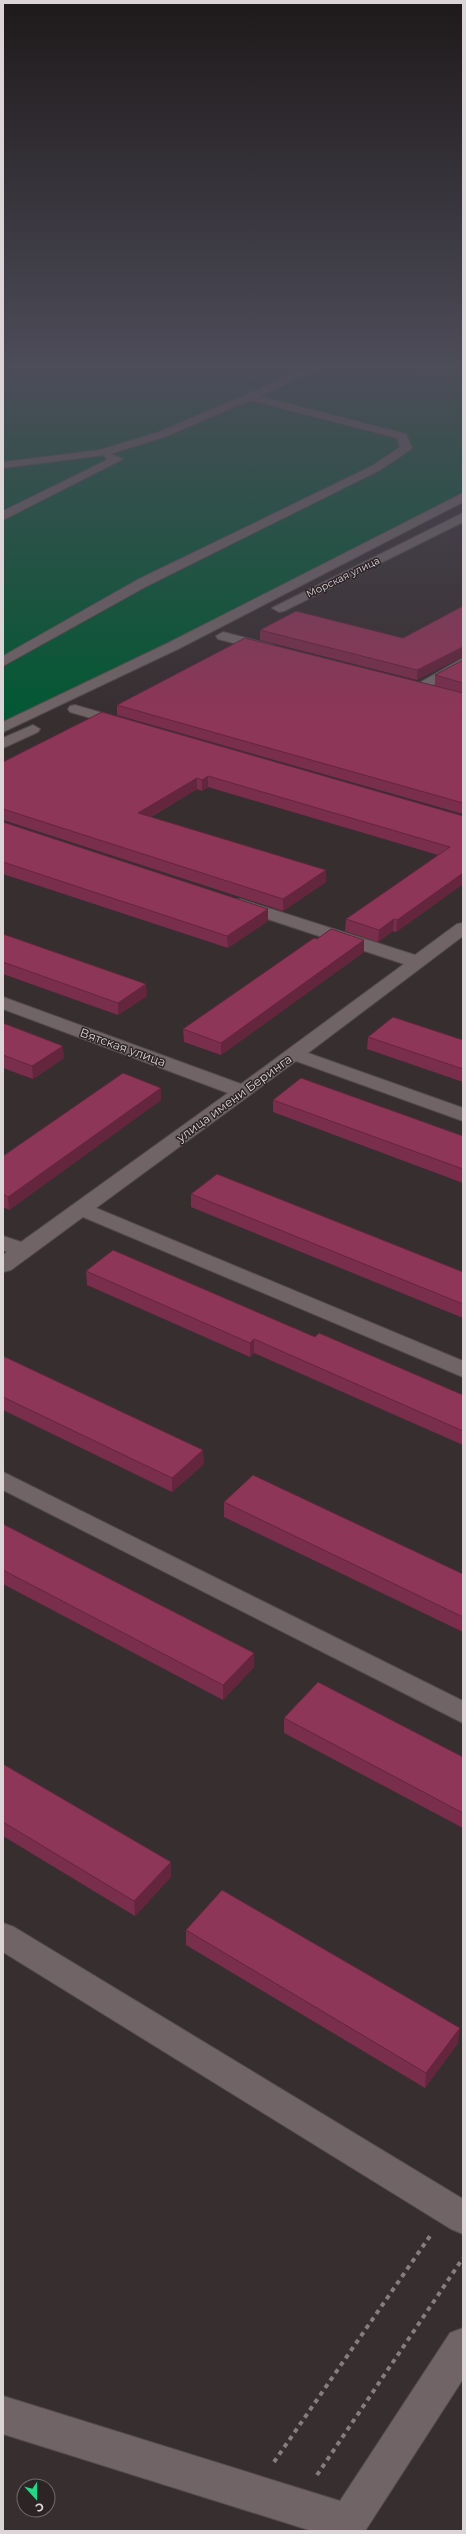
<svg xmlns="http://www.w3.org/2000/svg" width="466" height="2534" font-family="Montserrat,sans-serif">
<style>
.green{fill:#015833}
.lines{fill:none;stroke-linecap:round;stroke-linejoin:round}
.minor-casing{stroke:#544b4d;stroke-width:2}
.path{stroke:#857d7f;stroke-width:4;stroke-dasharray:4.5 4.5;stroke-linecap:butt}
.minor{fill:#706467;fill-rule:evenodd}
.wall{fill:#792e4b}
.shaded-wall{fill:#63263d}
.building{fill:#8d3657;stroke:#63263d}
.labels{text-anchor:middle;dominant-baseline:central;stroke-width:3;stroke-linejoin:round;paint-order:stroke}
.far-street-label{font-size:10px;fill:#dcd5d7;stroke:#2d2426}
.street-label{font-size:12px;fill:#dcd5d7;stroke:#2d2426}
</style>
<rect width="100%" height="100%" fill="#372e30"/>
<path class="green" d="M3,365H387L463,376V503L3,731Z"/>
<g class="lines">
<defs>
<path id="minor" d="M315,365H328L259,396L406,434L412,448L410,450L380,470L147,586L3,666V656L137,580L372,466L400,447L397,438L250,400L167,436L110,454L123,459L3,520V511L107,460L104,455L3,468V462L100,450L159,432Z
M463,493V502L178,649L3,732V722L168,643Z
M463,513V522L284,611L279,612L272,608Z
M223,632L273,645L275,648L268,652L218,639L216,636Z
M463,658V668L424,690H414L412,687Z
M75,705L130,721L132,724L125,728L70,712L68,709L70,706Z
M33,725L40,729L38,732L3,748V738Z
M240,899L415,955L457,924L463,923V936L308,1053L463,1108V1121L296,1061L96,1208L463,1361V1377L83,1217L11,1270L3,1272V1255L7,1252L3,1250V1236L21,1242L228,1093L3,1009V997L241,1084L404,964L234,908L231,904L234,900Z
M3,1472L463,1701V1723L3,1490Z
M3,1923L14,1927L463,2199V2234L451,2229L3,1952Z
M463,2328V2379L365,2531H312L3,2434V2396L340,2501L450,2333Z"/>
</defs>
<use href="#minor" class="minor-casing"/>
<path class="path" d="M274,2462L430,2236
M317,2475L463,2258"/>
<use href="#minor" class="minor"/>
</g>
<path class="wall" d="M463,606L417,680L260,640V630L403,638Z
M463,660V814L117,715V705L460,693L435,686V675Z
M102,712L463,816V884L396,932L393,931L378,942L345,931L346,919L438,855L208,787L202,791L197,789L151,817L326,882L283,911L3,820V762Z
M3,822L268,921L228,948L3,874Z
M3,934L147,996L118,1015L3,974Z
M317,939L364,940V952L221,1055L184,1042L183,1029Z
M3,1023L64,1058L33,1079L3,1068Z
M368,1037L463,1040V1082L367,1049Z
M161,1100L9,1210L3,1207V1156Z
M273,1100L463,1136V1183L273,1112Z
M191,1194L463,1272V1318L191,1207Z
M86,1271L315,1337L463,1395V1445L254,1353L250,1357L87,1285Z
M3,1356L204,1464L172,1492L3,1410Z
M224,1502L463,1574V1632L224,1517Z
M3,1524L254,1667L223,1700L3,1584Z
M284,1718L463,1757V1828L284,1733Z
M3,1764L171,1877L135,1916L3,1836Z
M186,1930L458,2043L425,2088L186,1945Z"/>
<path class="shaded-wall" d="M463,647V657L417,680V670Z
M208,776V787L202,791V780Z
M197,778V789L138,824V813Z
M326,870V882L283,911V899Z
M463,873V884L396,932L397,920Z
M268,909V921L228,948L227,936Z
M394,919L393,931L378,942L379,930Z
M364,940V952L221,1055V1043Z
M146,984L147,996L118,1015V1003Z
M63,1046L64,1058L33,1079L32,1066Z
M161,1088V1100L9,1210L8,1197Z
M254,1339V1353L250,1357V1343Z
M203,1450L204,1464L172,1492V1478Z
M254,1653V1667L223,1700V1685Z
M171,1862V1877L135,1916L134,1901Z
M460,2028L458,2043L425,2088L426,2073Z"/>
<path class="building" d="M463,606V647L417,670L260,630L296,611L403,638Z
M245,638L463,693V803L117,705Z
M463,660V683L435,675Z
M102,712L463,816V873L397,920L394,919L379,930L346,919L450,847L208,776L202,780L197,778L138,813L326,870L283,899L3,809V762Z
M3,822L268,909L227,936L3,862Z
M331,929L364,940L221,1043L183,1029L314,938L317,939Z
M3,934L146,984L118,1003L3,962Z
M393,1017L463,1040V1069L368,1037Z
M3,1023L63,1046L32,1066L3,1055Z
M123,1073L161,1088L8,1197L3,1194V1156Z
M301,1078L463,1136V1169L273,1100Z
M217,1174L463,1272V1304L191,1194Z
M113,1250L315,1337L319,1333L463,1395V1431L254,1339L250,1343L86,1271Z
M3,1356L203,1450L172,1478L3,1397Z
M253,1475L463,1574V1617L224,1502Z
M3,1524L254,1653L223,1685L3,1570Z
M318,1682L463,1757V1813L284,1718Z
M3,1764L171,1862L134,1901L3,1822Z
M222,1890L460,2028L426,2073L186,1930Z"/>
<linearGradient id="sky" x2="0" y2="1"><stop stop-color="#1e191a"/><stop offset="0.51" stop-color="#4d4c59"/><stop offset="1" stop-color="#4d4c59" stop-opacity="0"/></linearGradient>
<rect width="466" height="720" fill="url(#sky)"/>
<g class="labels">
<g class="far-street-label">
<text transform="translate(343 577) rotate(-26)">Морская улица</text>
</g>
<g class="street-label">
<text transform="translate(123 1047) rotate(20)">Вятская улица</text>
<text transform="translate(234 1098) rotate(-36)">улица имени Беринга</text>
</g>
</g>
<rect width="466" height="2534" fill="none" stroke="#dcd5d7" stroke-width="8"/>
<g transform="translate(36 2498) rotate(159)"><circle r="19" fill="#2d2426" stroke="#736b6d"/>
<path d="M0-3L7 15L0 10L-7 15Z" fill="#22d887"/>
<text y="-6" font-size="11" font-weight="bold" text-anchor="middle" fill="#dcd5d7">С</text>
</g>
</svg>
